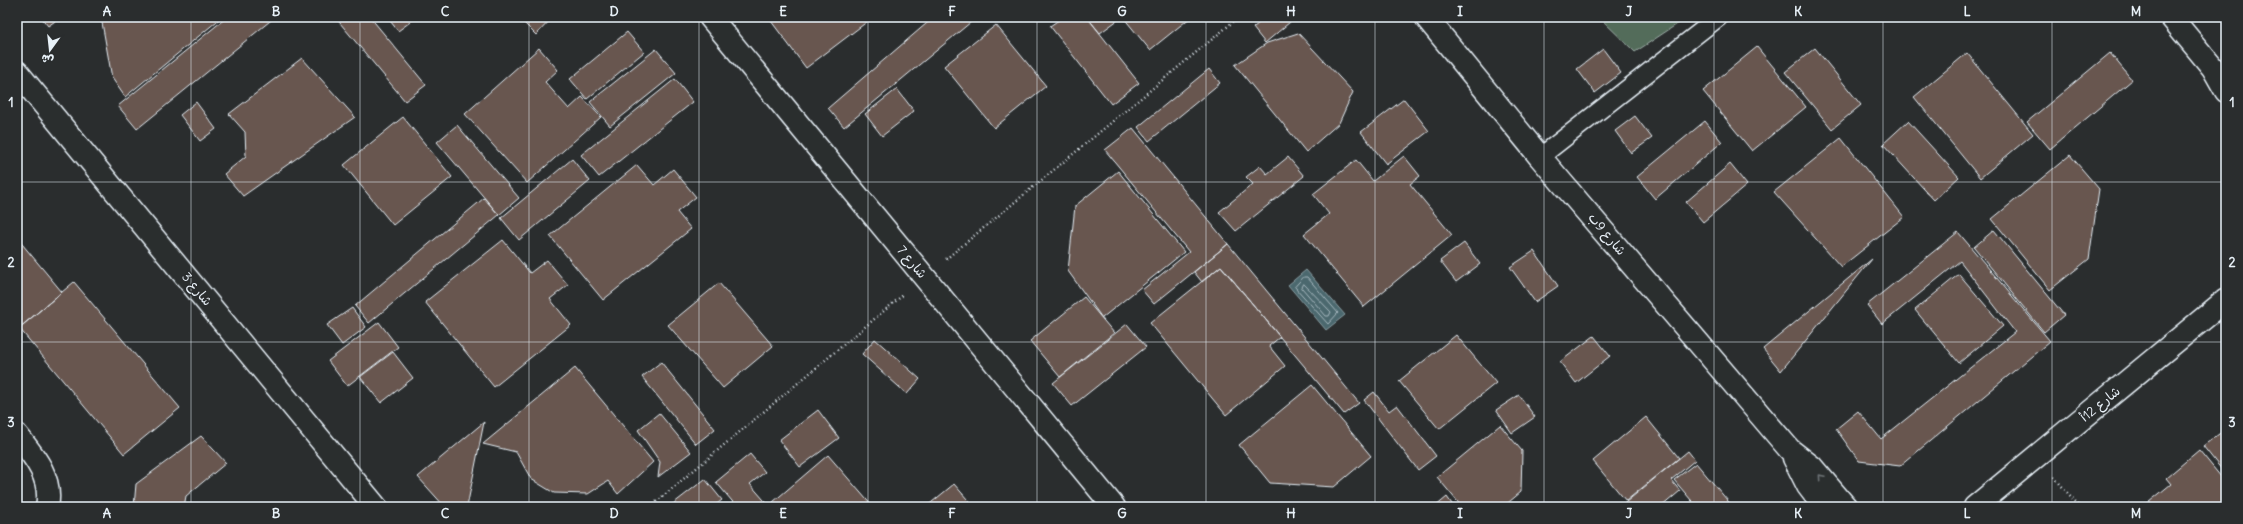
<svg xmlns="http://www.w3.org/2000/svg" width="2243" height="524" font-family="Delius,'Playpen Sans Arabic',sans-serif">
<style>
.green{fill:#536c5a;stroke:#9eaea9}
.water{fill:#4b686e;stroke:#8a9fa5}
.lines{fill:none;stroke-linecap:round;stroke-linejoin:round}
.shore{stroke:#a9bac1;stroke-width:1}
.building{fill:#685750;stroke:#e8f1f8}
.service-casing{stroke:#e8f1f8;stroke-width:20}
.minor-casing{stroke:#e8f1f8;stroke-width:25}
.path{stroke:#e8f1f8;stroke-width:2.5;stroke-dasharray:1 3;stroke-linecap:butt}
.service{stroke:#2a2d2e;stroke-width:17}
.minor{stroke:#2a2d2e;stroke-width:22}
.oneway{stroke:#6c7275}
.grid{fill:none;stroke:#e8f1f8;stroke-width:1;stroke-opacity:0.55}
.labels{text-anchor:middle;dominant-baseline:central;stroke-width:3;stroke-linejoin:round;paint-order:stroke}
.street-label{font-size:13px;fill:#e8f1f8;stroke:#2a2d2e}
.neatline{fill:none;stroke:#e8f1f8;stroke-width:1.5}
.grid-label{font-size:13px;text-anchor:middle;font-weight:bold;fill:#e8f1f8}
</style>
<rect width="100%" height="100%" fill="#2a2d2e"/>
<filter id="ink" filterUnits="userSpaceOnUse"><feTurbulence type="fractalNoise" baseFrequency=".025" numOctaves="2"/><feDisplacementMap in="SourceGraphic" scale="8" xChannelSelector="R" yChannelSelector="G"/><feConvolveMatrix kernelMatrix="1 2 1 2 8 2 1 2 1" color-interpolation-filters="sRGB"/></filter>
<g filter="url(#ink)">
<path class="green" d="M1599,17H1688L1635,52Z"/>
<path class="water" d="M1306,270L1345,315L1326,330L1288,285Z"/>
<g class="lines">
<path class="shore" d="M1304,277H1307L1338,313L1328,324L1295,287Z
M1304,284L1331,312L1329,316H1326L1302,288Z"/>
</g>
<path class="building" d="M41,17H61L48,26Z
M101,17H222L125,97L112,78Z
M227,17H275L137,129L118,106Z
M335,17H370L426,85L405,101Z
M387,17H417L398,31Z
M518,17H553L536,35Z
M768,17H865L868,21L806,68Z
M934,17H977L844,127L828,108Z
M1063,17H1087L1139,83L1111,104L1050,26Z
M1087,17H1122L1100,33Z
M1123,17H1191L1150,50Z
M1266,17H1296L1265,43L1253,28Z
M996,25L1046,86L994,128L944,66Z
M627,32L644,52L587,99L570,79Z
M1298,33L1353,92L1339,123L1306,152L1235,65L1267,43Z
M1757,47L1806,107L1752,151L1703,91Z
M539,48L558,70L545,82L569,109L582,97L601,117L527,183L465,114Z
M1815,48L1861,105L1832,129L1785,72Z
M656,49L676,73L610,126L590,102Z
M1603,49L1621,73L1595,93L1577,69Z
M1967,53L2033,134L1980,178L1914,97Z
M2110,53L2132,80L2050,149L2027,122Z
M302,58L355,117L243,196L224,174L246,156L245,132L229,114Z
M1209,69L1220,83L1149,141L1138,127Z
M675,79L693,102L599,177L581,155Z
M897,89L914,111L882,136L865,114Z
M1404,99L1429,131L1386,164L1361,132Z
M196,102L216,129L200,141L180,115Z
M1635,116L1652,138L1631,153L1615,131Z
M403,117L452,177L393,225L344,165Z
M1705,121L1722,142L1655,199L1637,177Z
M1908,121L1959,177L1934,200L1883,144Z
M457,125L519,198L499,215L437,142Z
M1133,128L1228,244L1154,304L1142,290L1189,252L1105,150Z
M1841,138L1904,217L1841,267L1774,192Z
M2070,155L2099,189L2089,259L2050,290L1992,219Z
M1404,156L1420,176L1410,184L1452,235L1364,307L1304,234L1329,214L1313,194L1356,160L1373,181Z
M1288,157L1304,176L1236,231L1219,212L1253,184L1246,177L1260,166L1267,174Z
M572,159L590,181L519,240L501,218Z
M1730,164L1747,185L1703,222L1686,202Z
M637,165L654,185L673,169L696,197L677,212L691,229L603,300L550,236Z
M1118,171L1184,252L1102,318L1068,271L1075,206Z
M484,198L499,215L369,323L355,306Z
M1994,230L2064,315L2044,332L1974,247Z
M1958,232L2050,341L1900,466L1859,461L1836,429L1858,411L1881,439L2015,332L1960,261L1882,324L1867,305Z
M17,238L62,292L17,330Z
M503,240L530,273L547,260L568,285L550,299L571,325L494,387L425,302Z
M1464,243L1480,264L1456,282L1440,261Z
M1228,244L1359,403L1344,414L1221,266L1202,282L1194,272Z
M1534,251L1558,286L1535,302L1510,267Z
M1872,259L1781,371L1763,349Z
M1221,266L1280,337L1269,346L1285,366L1226,415L1150,323Z
M1959,274L2003,326L1959,363L1915,310Z
M74,282L180,408L124,454L19,328Z
M719,283L773,346L723,388L668,325Z
M1084,297L1114,333L1060,377L1030,341Z
M352,308L366,327L342,345L327,325Z
M379,322L398,347L347,386L328,361Z
M1127,324L1146,347L1072,406L1053,383Z
M1456,335L1496,383L1439,429L1399,381Z
M1594,336L1610,356L1576,383L1560,362Z
M875,339L920,379L907,394L862,354Z
M393,352L413,378L381,403L360,377Z
M661,362L715,429L696,444L642,377Z
M575,368L653,462L618,494L608,481L588,494L554,493L531,479L516,452L483,444Z
M1312,385L1371,456L1334,487L1270,483L1239,445Z
M1374,392L1389,411L1397,405L1436,456L1418,470L1364,400Z
M1519,395L1535,417L1512,433L1496,410Z
M818,410L839,438L800,467L779,440Z
M659,413L691,452L658,477L660,462L638,430Z
M1646,417L1679,458L1626,501L1593,461Z
M484,422L467,507H445L418,477Z
M1500,425L1522,451L1521,492L1503,507H1462L1437,477Z
M2223,431L2226,435V475L2203,446Z
M201,436L226,463L186,496L184,507H134L136,484Z
M2199,450L2226,483V507H2143L2171,484L2166,478Z
M1688,451L1695,460L1671,480L1680,491L1661,507H1620Z
M750,454L765,472L750,484L770,507H737L716,482Z
M828,455L873,507H778L773,502Z
M1696,463L1733,507H1697L1674,480Z
M705,479L722,500L713,507H669Z
M954,484L974,507H926Z
M1447,497L1454,507H1435Z"/>
<g class="lines">
<defs>
<path id="service" d="M1540,157L1719,17"/>
<path id="minor" d="M710,17L1114,507
M1426,17L1540,157L1790,450L1812,467L1846,507
M2171,17L2213,68L2226,91
M17,72L376,507
M17,435C34,456 53,478 47,507
M1794,458L1808,486L1824,507
M1975,507L2226,300"/>
</defs>
<use href="#service" class="service-casing"/>
<use href="#minor" class="minor-casing"/>
<path class="path" d="M946,259L1239,17
M2054,477L2080,507
M650,507L903,295"/>
<use href="#service" class="service"/>
<use href="#minor" class="minor"/>
</g>
<defs><path id="oneway-chevron" d="M-2-3.5L2.5 0L-2 3.5" fill="none" stroke-width="1.6" stroke-linecap="round" stroke-linejoin="round"/></defs>
<use class="oneway" href="#oneway-chevron" transform="translate(1821 477) rotate(-131)"/>
</g>
<path class="grid" d="M191,17V507M360,17V507M529,17V507M699,17V507M868,17V507M1037,17V507M1206,17V507M1375,17V507M1544,17V507M1714,17V507M1883,17V507M2052,17V507M17,182H2226M17,342H2226"/>
<g class="labels">
<g class="street-label">
<text transform="translate(1607 234) rotate(50)">شارع 9ب</text>
<text transform="translate(912 262) rotate(50)">شارع 7</text>
<text transform="translate(197 289) rotate(50)">شارع 3</text>
<text transform="translate(2100 404) rotate(-39)">شارع 12أ</text>
</g>
</g>
<rect width="2243" height="524" fill="none" stroke="#2a2d2e" stroke-width="44"/>
<g transform="translate(50 50) rotate(195)" stroke="#2a2d2e" stroke-width="3" paint-order="stroke">
<path d="M0-3L7 15L0 10L-7 15Z" fill="#e8f1f8"/>
<text y="-6" font-size="11" font-weight="bold" text-anchor="middle" fill="#e8f1f8">ش</text>
</g>
<rect x="22" y="22" width="2199" height="480" class="neatline"/>
<g class="grid-label">
<text x="107" y="16">A</text>
<text x="276" y="16">B</text>
<text x="445" y="16">C</text>
<text x="614" y="16">D</text>
<text x="783" y="16">E</text>
<text x="952" y="16">F</text>
<text x="1122" y="16">G</text>
<text x="1291" y="16">H</text>
<text x="1460" y="16">I</text>
<text x="1629" y="16">J</text>
<text x="1798" y="16">K</text>
<text x="1967" y="16">L</text>
<text x="2136" y="16">M</text>
<text x="11" y="107">1</text>
<text x="2232" y="107">1</text>
<text x="11" y="267">2</text>
<text x="2232" y="267">2</text>
<text x="11" y="427">3</text>
<text x="2232" y="427">3</text>
<text x="107" y="518">A</text>
<text x="276" y="518">B</text>
<text x="445" y="518">C</text>
<text x="614" y="518">D</text>
<text x="783" y="518">E</text>
<text x="952" y="518">F</text>
<text x="1122" y="518">G</text>
<text x="1291" y="518">H</text>
<text x="1460" y="518">I</text>
<text x="1629" y="518">J</text>
<text x="1798" y="518">K</text>
<text x="1967" y="518">L</text>
<text x="2136" y="518">M</text>
</g>
</svg>
